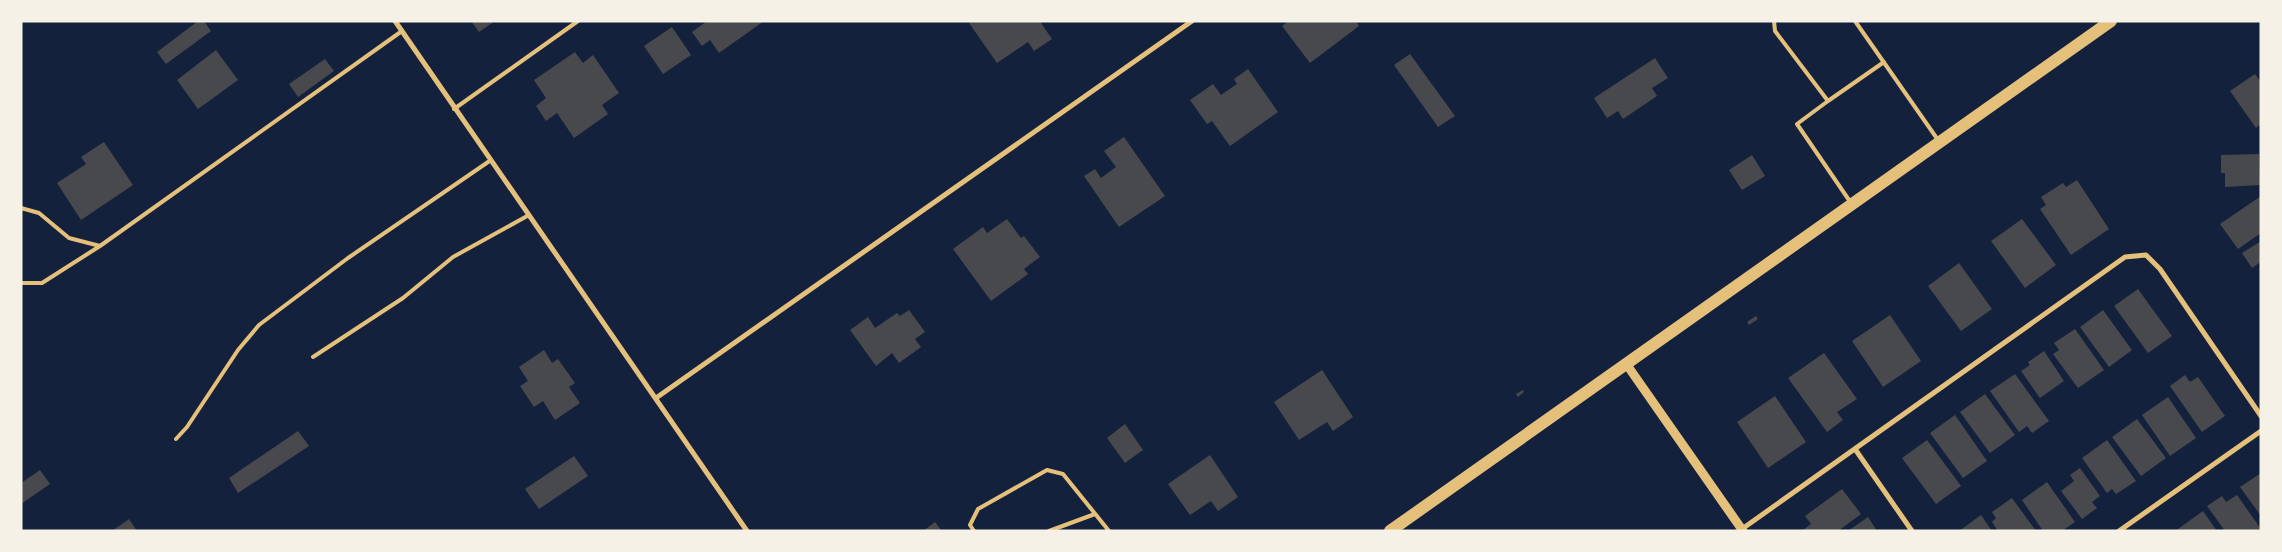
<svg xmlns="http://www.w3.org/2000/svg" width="2282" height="552" font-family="'Work Sans',sans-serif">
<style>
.building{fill:#48494c}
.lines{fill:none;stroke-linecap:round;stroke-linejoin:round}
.service{stroke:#e5c07b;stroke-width:4}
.minor{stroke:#e5c07b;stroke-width:5}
.tertiary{stroke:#e5c07b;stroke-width:9}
.primary{stroke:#e5c07b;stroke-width:12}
</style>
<rect width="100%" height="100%" fill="#14213d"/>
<path class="building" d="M198,21H204L211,31L166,64L157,52Z
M471,21H495L479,32Z
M707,21H764L719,53L710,40L702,46L692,32Z
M972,21H1044L1041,23L1052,39L1034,51L1028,42L997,63L969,23Z
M1289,21H1356L1359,26L1310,63L1282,26Z
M672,27L691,55L663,74L644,46Z
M216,50L238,80L198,109L177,80Z
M575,52L583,63L593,55L619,93L602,105L608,114L574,138L557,113L546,121L536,106L546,98L534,80Z
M1410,54L1455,116L1438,127L1394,65Z
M1655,58L1668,78L1652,88L1657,96L1623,119L1618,111L1607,118L1594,98Z
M325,59L334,71L298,97L289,84Z
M1248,69L1278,112L1230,146L1212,121L1207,124L1190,100L1213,84L1221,95L1237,84L1234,79Z
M2255,74L2261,82V124L2256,128L2230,91Z
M1124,137L1165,196L1119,227L1084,176L1095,169L1101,178L1116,167L1104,151Z
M104,142L133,185L81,220L57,183L86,164L81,157Z
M2259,154L2260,185L2225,187V173H2221V155Z
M1752,155L1765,176L1742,190L1729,170Z
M2077,180L2109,229L2071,255L2040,209L2046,205L2041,197L2063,183L2066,187Z
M2261,196V233L2238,249L2220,224Z
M1007,219L1021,238L1024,236L1040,257L1024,269L1028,274L991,301L953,249L983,227L987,233Z
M2022,219L2056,265L2025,288L1991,241Z
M2261,241V266L2259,263L2252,268L2242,253Z
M1959,263L1992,309L1961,331L1928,286Z
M2138,289L2172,336L2148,353L2114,306Z
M909,310L925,332L915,339L921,347L899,363L892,353L876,366L850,330L868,317L875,328L897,313L900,316Z
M2103,310L2132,350L2109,367L2080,327Z
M1890,315L1921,361L1883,387L1852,341Z
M1756,316L1758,319L1749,325L1747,322Z
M2075,329L2104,370L2078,388L2053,354L2059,350L2054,343Z
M544,350L552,363L558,359L575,383L569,387L580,403L555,420L543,401L534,407L520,386L528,381L519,367Z
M2044,351L2064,381L2040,398L2021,371L2030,365L2028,362Z
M1824,353L1857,399L1837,412L1843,420L1827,432L1788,378Z
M1322,370L1353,417L1333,431L1327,422L1299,440L1274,402Z
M2015,374L2049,421L2032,433L2027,426L2019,432L1990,391Z
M2185,375L2190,382L2198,377L2225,416L2202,432L2170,386Z
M1523,390L1524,392L1518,397L1516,394Z
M1985,394L2015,435L1990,453L1960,412Z
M1775,396L1806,442L1768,468L1737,422Z
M2168,397L2196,438L2170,456L2142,415Z
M1955,415L1987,461L1963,478L1930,433Z
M2137,419L2166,458L2141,476L2112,437Z
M1125,424L1143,450L1125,463L1107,438Z
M298,431L309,446L238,493L229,478Z
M1927,440L1961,486L1936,504L1902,458Z
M2107,440L2136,481L2116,494L2112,489L2107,493L2082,458Z
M1210,455L1238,497L1218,511L1211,501L1190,515L1168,484Z
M574,456L588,476L539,509L525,489Z
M2080,468L2100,496L2092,502L2097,508L2082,519L2061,491L2074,481L2070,475Z
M40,470L50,484L21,504V483Z
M2261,473V516L2240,487Z
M2047,482L2075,522L2062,531H2043L2022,500Z
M1842,489L1861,514L1838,531H1802L1811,524L1805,516Z
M2237,495L2261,529V531H2225L2207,506L2222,496L2226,502Z
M2012,498L2036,531H1998L1992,522L1996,518L1992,512Z
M2203,511L2217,531H2180L2178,529Z
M1981,515L1992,531H1959Z
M1868,517L1877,531H1848Z
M129,519L137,531H112Z
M935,522L942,531H923Z"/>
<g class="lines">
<path class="service" d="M1774,21L1775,31L1828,101L1884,62
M1855,21L1938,140
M1828,101L1797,124L1851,203
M454,109L578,21
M21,208L39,213L69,238L100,246
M21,283H42L100,246L402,31
M313,357L403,298L453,257L529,215
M176,439L187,427L238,350L259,325L348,258L491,160
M974,531L970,525L978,509L1047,470L1063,474L1109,531
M1049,531L1095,514"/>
<path class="minor" d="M395,21L747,531
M656,398L1192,21
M1855,449L1912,531
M1742,529L2125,257L2146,255L2160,269L2261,416
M2119,531L2261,431"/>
<path class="tertiary" d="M1627,365L1743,531"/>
<path class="primary" d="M1390,531L2111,21"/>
</g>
<rect width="2282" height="552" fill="none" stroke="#f6f1e7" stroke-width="45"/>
</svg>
